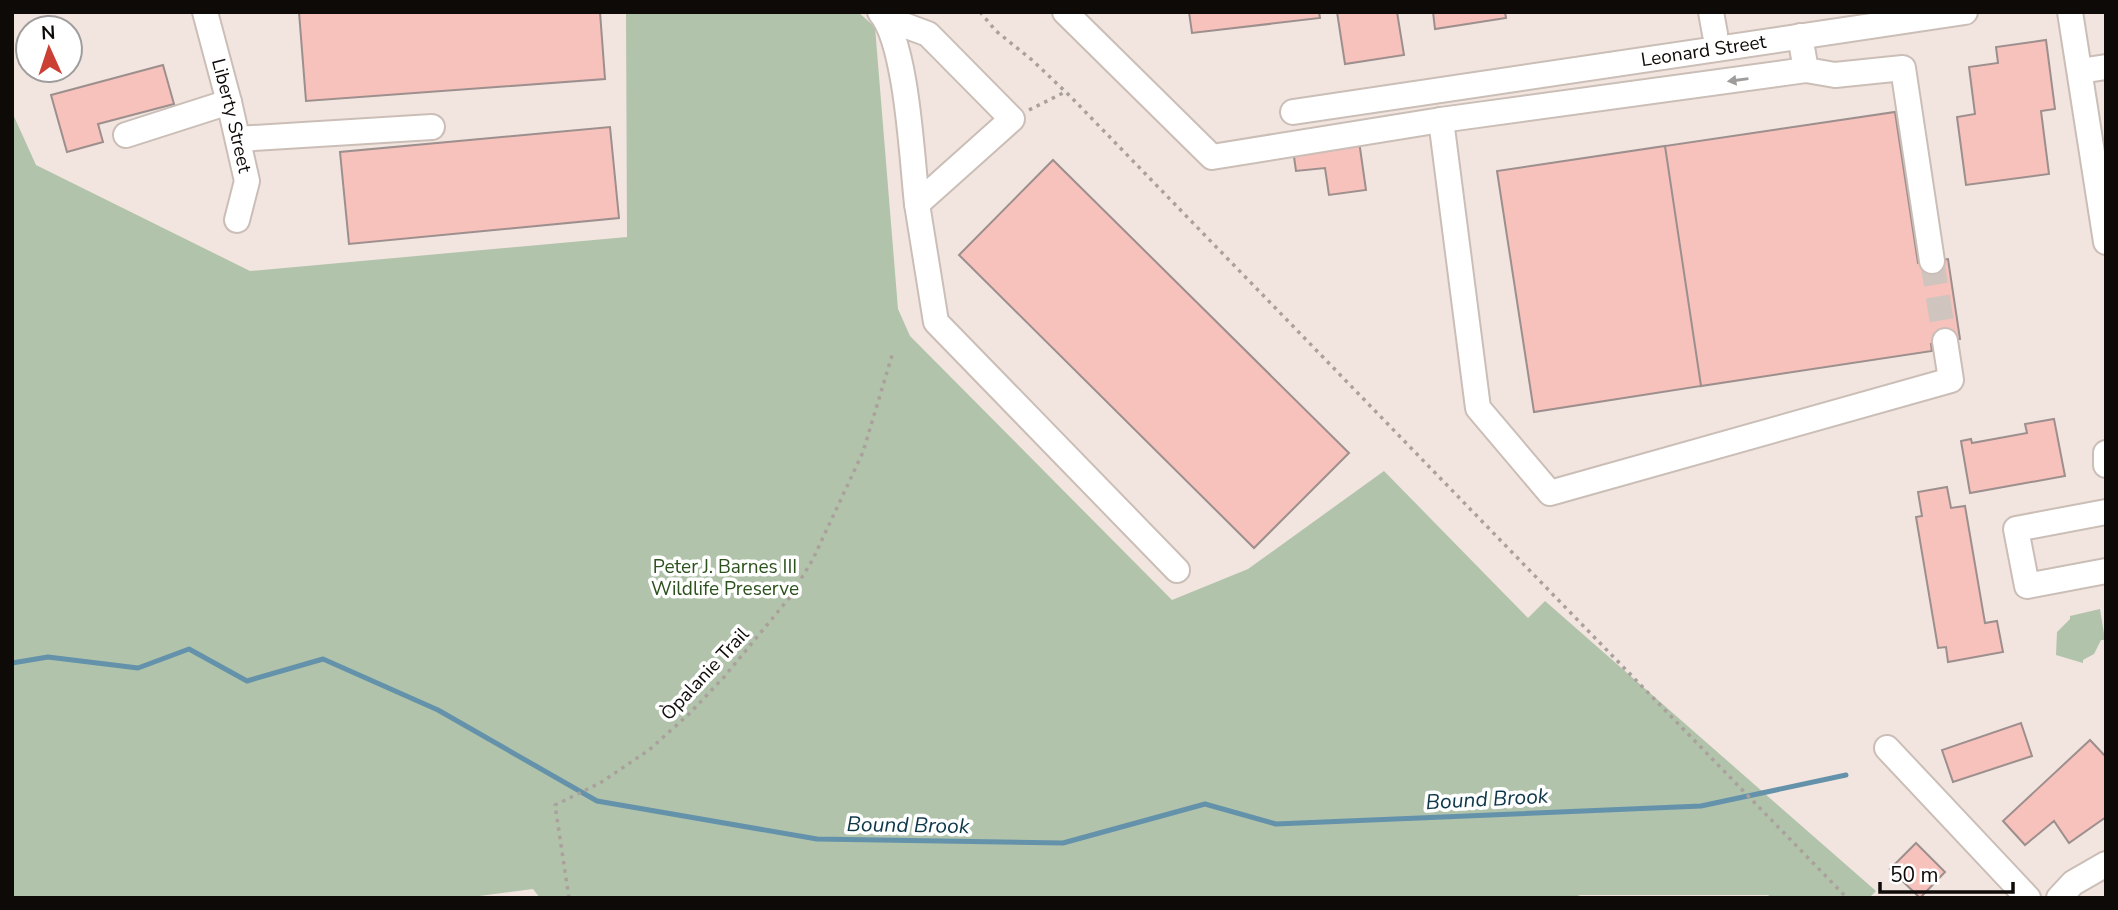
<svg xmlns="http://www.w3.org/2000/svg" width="2118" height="910" font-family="'Nunito Sans',sans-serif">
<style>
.green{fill:#b1c3ab}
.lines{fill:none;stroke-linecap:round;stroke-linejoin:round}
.stream{stroke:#6492ab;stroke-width:5}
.building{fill:#f7c1bc;stroke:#9c8f8d;stroke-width:2}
.minor-tunnel{stroke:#d0c4bf;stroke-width:24;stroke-dasharray:24 12;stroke-linecap:butt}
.minor-casing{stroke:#cabeb7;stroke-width:28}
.path{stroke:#aba19c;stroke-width:3.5;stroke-dasharray:3.5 5;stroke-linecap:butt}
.minor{stroke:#fff;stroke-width:24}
.oneway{fill:#9f9d9c}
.labels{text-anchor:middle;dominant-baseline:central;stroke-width:7;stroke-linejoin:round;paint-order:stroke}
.street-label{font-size:19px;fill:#0e0a08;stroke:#fff}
.park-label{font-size:19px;fill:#2b511c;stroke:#fff}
.water-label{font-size:21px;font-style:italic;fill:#0e374a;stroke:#fff}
</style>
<rect width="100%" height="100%" fill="#f2e5df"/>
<path class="green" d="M626,12H858L875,27L898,309L910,336L1172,600L1248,569L1384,471L1528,618L1545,601L1876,891L1869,898H1772L1768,895H1580L1573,898H540L533,889L464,898H12V112L36,165L250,271L627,237Z
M2100,609L2105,640H2101L2094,654L2083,660V663L2056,655L2057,632L2070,619V616Z"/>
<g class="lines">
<path class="stream" d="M12,663L48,657L138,668L189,649L247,681L323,659L438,710L597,801L817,839L1063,843L1205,804L1276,824L1701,806L1846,775"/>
</g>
<path class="building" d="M299,12H600L605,79L306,101Z
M1189,12H1319L1320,18L1192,33Z
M1337,12H1397L1404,55L1345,64Z
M1433,12H1505L1506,18L1435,29Z
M2046,40L2055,109L2041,111L2049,174L1966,185L1957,117L1975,114L1969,67L1998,63L1996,47Z
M163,65L174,104L98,124L103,142L67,152L51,95Z
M1895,112L1918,263L1948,259L1960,339L1931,344L1932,351L1701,386L1665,146Z
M610,127L619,218L349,244L340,152Z
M1359,141L1366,190L1329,195L1325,168L1296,171L1293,150Z
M1665,146L1701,386L1534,412L1497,171Z
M1053,160L1349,453L1254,548L959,255Z
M2054,419L2065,476L1970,493L1961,441L1971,439L1972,443L2027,433L2025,424Z
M1947,487L1951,508L1965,506L1985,623L1997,621L2003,652L1948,662L1946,647L1938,648L1916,517L1922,516L1918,492Z
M2021,723L2032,756L1953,782L1942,750Z
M2090,740L2106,757V817L2069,843L2054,821L2025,845L2003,821Z
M1916,843L1945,872L1920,898L1890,869Z"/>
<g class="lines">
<path class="minor-tunnel" d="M1932,261L1945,341"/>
<defs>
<g id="minor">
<path id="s1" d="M205,12L229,102L247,181L237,220"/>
<path d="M880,12C907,43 912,160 917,204"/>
<path d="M1065,12L1212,157L1441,120L1806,70"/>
<path d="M1711,12L1715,34"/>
<path d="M2070,12L2106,242"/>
<path d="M885,18L928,34L1012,119L917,204L936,322L1177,570"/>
<path d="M1800,36L1806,70L1835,75L1903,68L1932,261"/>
<path d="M2080,71L2106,67"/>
<path id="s2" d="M1293,112L1965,12"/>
<path d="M1441,120L1478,408L1550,493L1951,380L1945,341"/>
<path d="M126,135L229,102"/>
<path d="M238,139L432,127"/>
<path d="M2106,453V465"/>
<path d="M2106,512L2016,529L2027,586L2106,571"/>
<path d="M1887,748L2028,898"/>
<path d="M2059,898L2073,883L2106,864"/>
</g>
</defs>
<use href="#minor" class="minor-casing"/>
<path class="path" d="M980,12L996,31L1032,60L1070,96L1847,898
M1029,110L1065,92
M569,898L555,805L600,783L649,750L689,714L724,677L790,597L813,559L863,452L893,352"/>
<use href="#minor" class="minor"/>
</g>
<defs><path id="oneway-solid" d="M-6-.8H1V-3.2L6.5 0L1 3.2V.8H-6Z" transform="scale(1.75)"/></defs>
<use class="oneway" href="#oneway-solid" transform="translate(1738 80) rotate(172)"/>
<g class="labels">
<g class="street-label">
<text stroke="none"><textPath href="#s2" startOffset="415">Leonard Street</textPath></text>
<text stroke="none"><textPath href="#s1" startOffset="107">Liberty Street</textPath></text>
<text transform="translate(705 674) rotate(-47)">Òpalanie Trail</text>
</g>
<g class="park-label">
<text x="725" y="567">Peter J. Barnes III<tspan x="725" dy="22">Wildlife Preserve</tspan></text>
</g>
<g class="water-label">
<text transform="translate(1487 799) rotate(-3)">Bound Brook</text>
<text transform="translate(908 825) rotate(1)">Bound Brook</text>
</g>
</g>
<rect width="2118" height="910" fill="none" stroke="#0e0a08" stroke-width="28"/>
<g transform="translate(49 49) rotate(357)"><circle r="33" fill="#ffffff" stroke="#9f9d9c" stroke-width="2"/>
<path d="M0-5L12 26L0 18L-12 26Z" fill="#cc3f34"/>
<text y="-10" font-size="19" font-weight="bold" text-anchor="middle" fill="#0e0a08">N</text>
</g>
<path d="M1880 882v10h133v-10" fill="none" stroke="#0e0a08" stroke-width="3.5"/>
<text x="1890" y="882" font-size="21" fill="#0e0a08" stroke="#ffffff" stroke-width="5" paint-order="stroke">50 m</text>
</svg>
